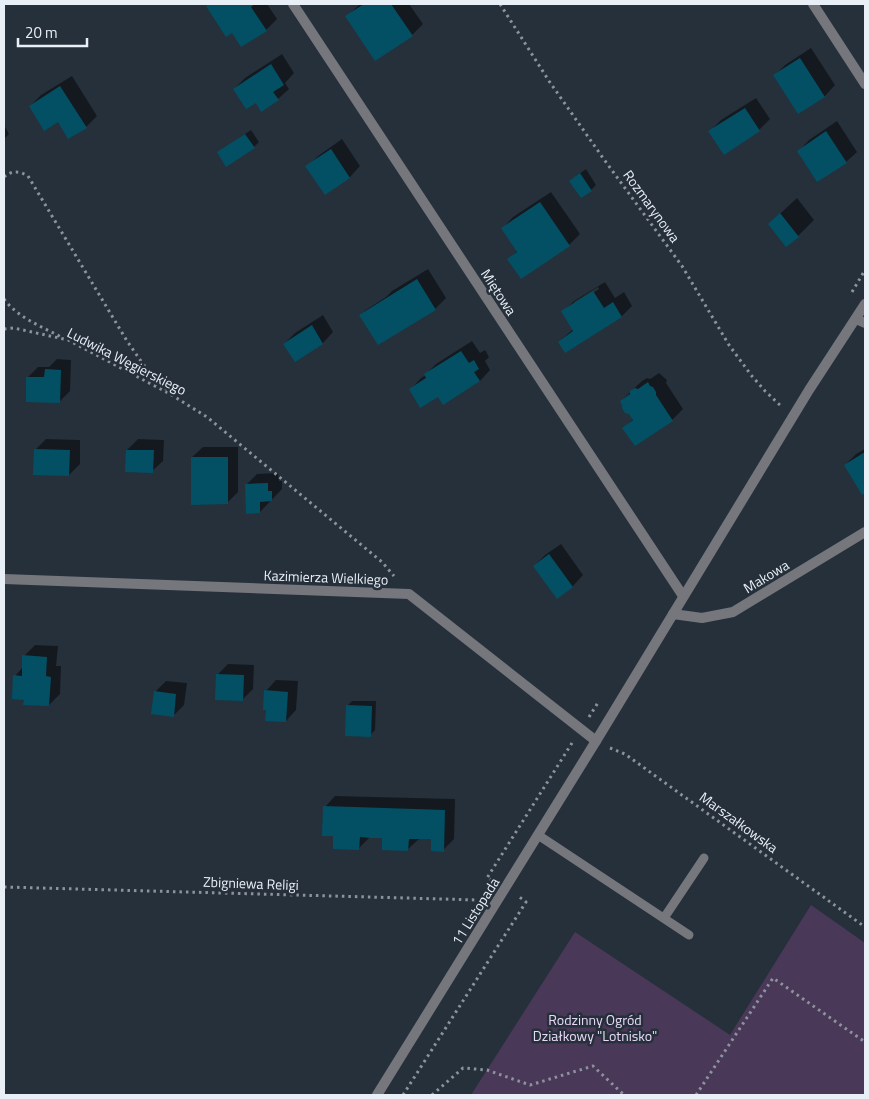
<svg xmlns="http://www.w3.org/2000/svg" width="869" height="1099" font-family="'Titillium Web',sans-serif">
<style>
.green{fill:#4a3858}
.shadow{fill:#0007;fill-rule:evenodd}
.building{fill:#035065}
.lines{fill:none;stroke-linecap:round;stroke-linejoin:round}
.path{stroke:#8b939d;stroke-width:3;stroke-dasharray:2.5 4;stroke-linecap:butt}
.service{stroke:#76767d;stroke-width:9}
.minor{stroke:#76767d;stroke-width:10}
.tertiary{stroke:#76767d;stroke-width:10}
.labels{text-anchor:middle;dominant-baseline:central;stroke-width:5;stroke-linejoin:round;paint-order:stroke}
.street-label{font-size:14px;fill:#e9eff7;stroke:#26303b}
.park-label{font-size:14px;fill:#ead8f9;stroke:#26303b}
</style>
<rect width="100%" height="100%" fill="#26303b"/>
<path class="green" d="M811,905L865,943V1095H471L575,932L730,1035Z"/>
<path class="shadow" d="M210,4H267L277,19L266,30L233,32L207,6Z
M360,4H409L423,24L412,35L347,16Z
M811,48L835,85L825,96L798,113L774,76L785,65Z
M282,54L294,73L285,83L289,89L278,99L256,101L234,89L245,78Z
M72,76L97,116L86,127L69,138L58,121L30,106L41,95Z
M756,98L770,119L759,130L710,131L721,120Z
M837,121L857,152L846,162L799,151L809,140Z
M4,125L9,134L4,139Z
M251,130L259,142L254,147L219,153L224,148Z
M342,139L360,166L350,177L325,193L307,167L318,156Z
M586,169L596,185L591,190L581,196L576,176Z
M551,192L580,234L569,245L521,278L509,259L518,250L503,228L513,217Z
M797,198L814,220L798,236L787,245L769,224Z
M428,269L446,298L435,309L360,315L366,310L386,297L392,291Z
M605,282L615,298L624,292L632,306L622,316L559,342L573,329L563,312L574,301ZM598,287L599,289L574,305V302Z
M323,315L333,332L323,343L295,361L284,344L295,333Z
M472,341L480,353L485,350L489,357L485,361L490,370L480,381L438,395L411,389L421,378L426,375H425L436,364Z
M57,359L71,360L70,391L59,402L28,377L38,367H49Z
M659,373L667,380L666,383L683,409L672,420L624,428L634,418L621,401L642,381L647,378L650,379Z
M46,439L80,440V464L69,475L35,450Z
M138,439L164,440L163,461L152,471L127,450Z
M203,447H238V492L227,503L192,457Z
M865,449V492L862,494L845,465L856,454Z
M278,473L279,481H282V489L260,512L246,485L257,474Z
M561,544L583,575L573,586L557,598L534,566L545,555Z
M35,645L58,646L56,666H61L60,694L49,705L25,699L15,676L23,667L24,656Z
M228,664L254,665L253,689L242,700L217,675Z
M276,680L298,681L296,710L286,721L267,709L266,691Z
M166,681L187,683L184,705L173,716L155,692Z
M352,701H376L375,730L370,735L347,706Z
M335,796L455,799L454,839L443,850L432,838L419,839L408,849L383,837H370L359,848L334,835L325,807Z"/>
<path class="building" d="M209,4H254L251,7L267,31L241,47L232,33L226,37L206,6Z
M364,4H391L413,36L375,61L345,16Z
M800,58L825,97L798,114L773,75Z
M271,64L284,85L273,92L279,100L261,112L256,103L246,109L233,89Z
M60,86L87,128L68,139L58,122L44,131L29,106Z
M745,108L760,131L724,155L708,131Z
M826,131L847,163L817,182L797,151Z
M245,134L255,148L226,167L217,152Z
M331,149L350,178L325,195L305,166Z
M580,173L592,191L581,198L569,181Z
M540,202L570,246L521,279L507,259L517,252L501,228Z
M780,213L799,237L786,247L768,224Z
M417,279L436,310L378,345L359,315Z
M593,291L604,308L613,302L622,317L565,353L558,342L573,331L561,311Z
M312,325L323,344L295,362L283,344Z
M461,351L469,363L474,360L479,369L474,372L480,381L443,405L438,397L420,408L409,389L426,378L424,374Z
M45,369L61,370L60,403L26,402V377H44Z
M648,382L650,386L653,387L656,392V395L673,421L635,446L622,428L633,420L629,414L625,413L622,408V405L620,401L630,394V391L635,388L638,389Z
M34,449L70,450L69,476L33,475Z
M126,450H154L153,473L125,472Z
M865,452V493L862,495L844,465Z
M191,457H228V504L191,505Z
M268,483V491H272V501L260,502V513L246,514L245,484Z
M549,554L573,587L557,599L533,566Z
M22,655L47,657L46,676L51,677L49,706L23,705L24,700L12,699L13,675L22,676Z
M216,674L244,675L243,701L215,700Z
M264,690L288,692L286,722L265,721L266,710H263Z
M154,691L176,694L174,717L151,714Z
M346,705L372,706L371,737L345,736Z
M323,806L445,810L444,852L431,851V839H409L408,851L382,850V838H371L360,837L359,850L333,849V836H322Z"/>
<g class="lines">
<path class="path" d="M500,4L549,81L603,158L682,266L729,345L751,375L765,391L781,406
M4,177C12,170 20,171 28,176L127,341L143,364L168,391
M852,292L865,270
M4,299C18,318 43,327 63,338
M4,329L14,328L68,340L170,394L207,417L382,562L394,576
M589,717L599,701
M610,748L625,754L865,927
M492,880L487,878L572,743
M4,887L478,900
M403,1095L526,902L518,896
M432,1095L463,1068L487,1070L530,1085L593,1066L624,1095
M696,1095L773,978L865,1042"/>
<path class="service" d="M538,835L689,935
M664,918L704,858"/>
<path class="minor" d="M293,4L683,596
M813,4L865,84
M856,319L865,323
M4,579L409,594L596,741
M673,614L702,618L733,612L865,532"/>
<path class="tertiary" d="M377,1095L596,741L809,390L865,304"/>
</g>
<g class="labels">
<g class="street-label">
<text transform="translate(652 206) rotate(54)">Rozmarynowa</text>
<text transform="translate(499 292) rotate(57)">Miętowa</text>
<text transform="translate(127 361) rotate(27)">Ludwika Węgierskiego</text>
<text transform="translate(766 576) rotate(-31)">Makowa</text>
<text transform="translate(326 577) rotate(2)">Kazimierza Wielkiego</text>
<text transform="translate(739 822) rotate(36)">Marszałkowska</text>
<text transform="translate(251 883) rotate(2)">Zbigniewa Religi</text>
<text transform="translate(475 911) rotate(-58)">11 Listopada</text>
</g>
<g class="park-label">
<text x="595" y="1019">Rodzinny Ogród<tspan x="595" dy="16">Działkowy "Lotnisko"</tspan></text>
</g>
</g>
<rect width="869" height="1099" fill="none" stroke="#e9eff7" stroke-width="10"/>
<path d="M18 38v8h69v-8" fill="none" stroke="#e9eff7" stroke-width="2.5"/>
<text x="25" y="38" font-size="15" fill="#e9eff7" stroke="#26303b" stroke-width="4" paint-order="stroke">20 m</text>
</svg>
